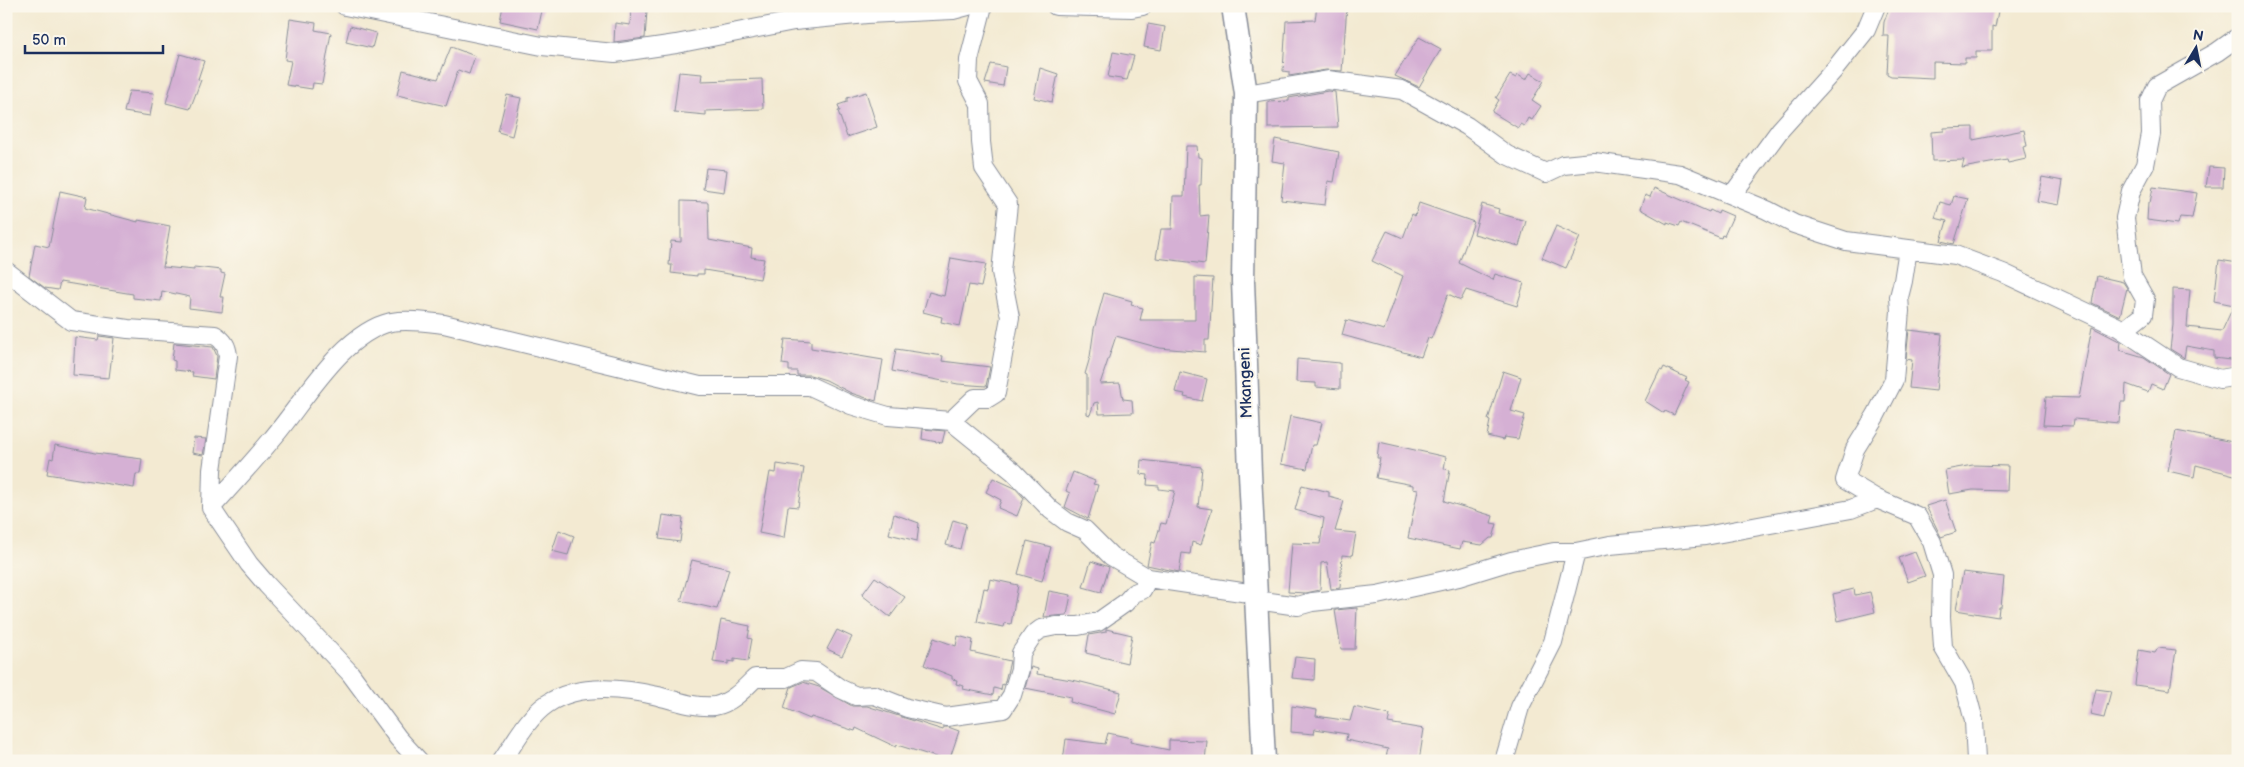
<svg xmlns="http://www.w3.org/2000/svg" width="2244" height="767" font-family="'Balsamiq Sans',sans-serif">
<style>
.building{fill:#d5b0d4}
.lines{fill:none;stroke-linecap:round;stroke-linejoin:round}
.minor-casing{stroke:#878c98;stroke-width:20}
.tertiary-casing{stroke:#878c98;stroke-width:25}
.minor{stroke:#fff;stroke-width:18}
.tertiary{stroke:#fff;stroke-width:22}
.labels{text-anchor:middle;dominant-baseline:central;stroke-width:4;stroke-linejoin:round;paint-order:stroke}
.street-label{font-size:16px;fill:#1b2f5e;stroke:#fbf7ec}
</style>
<rect width="100%" height="100%" fill="#fbf7ec"/>
<filter id="ink" filterUnits="userSpaceOnUse"><feTurbulence type="fractalNoise" baseFrequency=".02" numOctaves="2"/><feDisplacementMap in="SourceGraphic" scale="10" xChannelSelector="R" yChannelSelector="G"/><feConvolveMatrix kernelMatrix="1 2 1 2 8 2 1 2 1" color-interpolation-filters="sRGB"/></filter>
<filter id="wash" filterUnits="userSpaceOnUse"><feTurbulence type="fractalNoise" baseFrequency=".0096" numOctaves="4" result="noise"/><feDisplacementMap in="SourceGraphic" scale="20" xChannelSelector="R" yChannelSelector="G"/><feGaussianBlur stdDeviation="1.12" result="paint"/><feColorMatrix in="noise" values="0 0 0 0 0 0 0 0 0 0 0 0 0 0 0 0 0 1.4 0 .05"/><feComposite in="paint" operator="in"/></filter>
<g filter="url(#wash)">
<rect width="100%" height="100%" fill="#f3ead2"/>
<g id="blocks">
<path class="building" d="M503,6H543L538,29L500,21Z
M1317,6H1347L1342,71L1326,70L1289,76V72L1283,71L1286,21L1315,20Z
M1890,6H1999L1995,27L1992,26V51H1976V58H1965V63L1933,62V78L1891,76L1887,74L1889,36H1883L1884,22Z
M631,10L647,11L645,38L614,42L615,23L630,25Z
M290,19L316,23L315,30L331,33L322,84L313,83L312,89L286,85L291,61L285,60Z
M1148,24L1165,27L1161,50L1144,47Z
M350,26L376,33L372,48L346,42Z
M1419,37L1441,49L1419,87L1395,76Z
M451,47L475,56L469,74L458,70L446,106L397,95L403,70L438,79Z
M1113,52L1134,56L1127,80L1108,77Z
M180,54L204,61L198,79L201,80L190,109L166,103Z
M991,64L1006,67L1003,86L985,83Z
M1040,68L1058,74L1052,102L1034,98Z
M679,72L702,74L701,81L762,79L763,109L706,111V115L674,112Z
M1530,73L1544,81L1532,100L1541,106L1532,120L1528,118L1524,126L1520,124L1518,128L1492,112L1499,100L1496,98L1510,75L1516,78L1518,75L1526,80Z
M129,91L154,93L150,116L124,112Z
M1328,91L1335,92L1338,127L1268,128V102L1289,101V98Z
M866,92L877,127L847,137L838,111H840L838,105L847,102V98Z
M507,95L521,98L512,136L498,132Z
M1973,127V140L2024,130L2027,146L2023,147L2026,159L2008,163L2007,160L1962,168L1964,160L1932,161L1931,132L1944,131V128Z
M1275,139L1339,152L1334,182L1328,181L1325,205L1281,200L1285,163L1272,161Z
M1186,146H1197L1198,157L1202,158L1201,185H1199L1200,216L1209,215L1205,264L1156,258L1161,229H1172L1173,196H1184Z
M2209,167L2224,168L2223,187H2206Z
M706,168L727,170L724,192L703,189Z
M2042,177L2063,181L2059,205L2037,201Z
M2153,187L2197,193L2192,218L2180,217L2178,224L2147,220L2148,203H2150Z
M1654,188L1709,212L1710,210L1718,214L1719,210L1733,216L1724,236L1722,235L1721,238L1681,222L1679,226L1667,222V224L1640,209L1645,195L1650,197Z
M60,191L87,197L85,208L138,222V220L170,226L163,267L194,270V267L221,270V273L225,274L220,297H224L222,312L189,308L190,297L162,291L161,301L133,298V294L60,282L58,290L45,288L29,276L35,244L49,247Z
M1954,196L1968,199L1954,244L1941,241L1947,221L1935,218L1940,202L1951,205Z
M681,201L708,202L709,240L752,248L751,257L764,259L760,279L704,270V274H697V276L671,273L672,265H669L671,241L681,242Z
M1419,203L1474,222L1459,263L1493,280L1495,274L1524,283L1517,306L1466,290L1461,300L1448,294L1438,321L1431,339L1428,338L1421,357L1342,335L1346,320L1384,330L1403,276L1372,261L1387,231L1403,238L1412,214L1415,216Z
M1482,204L1499,209L1498,213L1526,221L1519,246L1474,234Z
M1556,226L1580,237L1566,268L1542,258Z
M951,258L986,264L981,287L969,285L960,326L941,322L942,317L923,312L929,292L944,296Z
M2219,260L2238,263V361L2214,358V351L2186,346L2184,358L2183,357L2170,349L2173,325V289L2190,290L2187,327L2222,331L2234,305L2214,301Z
M2097,276L2123,282L2127,288L2120,316L2092,303Z
M1195,277L1213,278L1209,340H1205V352L1160,348L1116,336L1100,384L1120,383L1123,399L1132,400L1133,413L1099,414L1098,402L1094,403L1090,415L1087,414V375L1085,374L1090,357L1094,329L1104,293L1132,301L1131,305L1143,308L1140,320H1195Z
M2092,327L2121,342L2120,350L2144,357L2169,374L2163,389L2151,384L2148,392L2126,384L2125,402H2121L2119,423L2074,419L2073,426L2043,425L2046,397L2079,398Z
M1909,330L1942,334L1936,391L1909,388L1912,360L1906,359Z
M99,336L114,338L109,378L73,375L75,337L98,340Z
M785,339L811,341V348L883,360L876,401L851,393L826,380L810,375H797V371H789V365L782,364Z
M174,343L213,347L217,356L214,379L192,376L193,372L175,370V361L172,360Z
M896,349L943,356L942,361L990,367L986,386L958,384L892,371Z
M1297,359L1340,363V389L1316,387V383L1296,382Z
M1664,367L1687,378L1685,380L1689,382L1674,415L1665,411L1664,413L1645,401L1660,370L1662,371Z
M1503,371L1521,377L1511,411L1525,415L1518,439L1504,437L1503,440L1487,436L1490,421L1488,420Z
M1180,372L1207,379L1202,401L1184,397L1185,394L1175,392Z
M1290,416L1322,423L1316,445H1312L1307,469L1281,464Z
M923,429L945,431L942,443L922,439Z
M2176,431L2238,443V476L2196,465L2194,477L2168,471Z
M194,438L206,439L203,455L192,453Z
M1379,442L1446,457L1444,469L1450,470L1444,501L1493,516L1491,523L1497,524L1493,538H1490L1482,545L1462,542L1460,549L1408,538L1418,490L1413,489V485L1376,478L1380,458H1377Z
M55,445L95,453L142,459L140,474H136L134,488L47,474L50,458L53,459Z
M1141,460L1202,467L1198,507L1212,509L1201,545L1192,542L1190,554L1182,553L1179,572L1147,565L1152,542L1155,543L1161,523L1166,524L1175,491L1159,489V486L1147,485L1148,475L1140,474Z
M777,464L804,468L798,507L788,506L784,538L759,533L770,472L776,473Z
M1973,465L2008,466L2007,491L1973,490L1949,494L1945,470Z
M1073,472L1095,481L1093,484L1098,485L1088,519L1065,507L1070,493L1066,491Z
M993,478L1015,488L1024,498L1017,516L998,508L1001,500L986,492Z
M1302,485L1329,492V497L1344,501L1335,531L1356,533L1352,556L1342,555L1340,588L1331,589L1327,562L1321,563L1320,590L1306,593L1288,592L1292,543L1320,544L1324,518L1295,510Z
M1945,500L1956,532L1941,537L1926,506Z
M894,514L919,523L917,541L889,534Z
M663,515L683,518L680,542L659,539Z
M953,520L966,524L960,549L946,545Z
M559,530L574,536L568,555L552,551Z
M1027,541L1051,547L1042,581L1018,574Z
M1915,552L1925,576L1908,582L1899,558Z
M692,560L729,569L717,609L681,601Z
M1091,561L1109,567L1101,592L1083,587Z
M1963,572L2004,577L2001,607H1999L1998,617L1956,610Z
M875,577L905,597L890,617L862,595Z
M990,579L1018,585L1011,624L1005,623L1004,627L977,622L984,588L988,589Z
M1854,589L1855,595L1870,592L1875,612L1838,621L1833,594Z
M1049,591L1071,595L1067,615L1044,617Z
M1357,608L1355,649H1341L1335,610Z
M721,620L750,626L748,638L752,639L748,661L734,659V662L728,661V664L713,662Z
M1106,629L1132,635L1127,663L1086,653L1089,635L1106,632Z
M837,630L852,637L842,656L827,649Z
M958,636L973,640L971,652L1010,661L1004,685L1002,684L1001,690L994,688L993,695L963,689L964,686L956,684L957,680L952,679V676L924,665L934,638L956,646Z
M2158,648L2176,650L2170,690L2135,685L2139,650L2155,653Z
M1295,657L1315,659L1314,680L1292,678Z
M1031,667L1038,669L1037,674L1077,681L1121,692L1115,714L1070,702L1071,697L1025,688Z
M803,682L819,687L852,706H867L943,730L944,727H948L959,731L949,761L897,745L896,747L856,728L855,731L811,717L810,719L784,708L791,687Z
M2096,689L2111,691L2104,718L2090,715Z
M1292,706L1317,710L1316,716L1350,721L1354,707L1390,715L1388,723L1424,729L1419,761H1385L1388,749L1346,740L1347,734L1315,729L1314,734L1291,732Z
M1108,733L1131,738L1130,742L1169,750V740L1207,741L1205,761H1063L1066,739L1105,744Z"/>
</g>
</g>
<g filter="url(#ink)">
<use href="#blocks" fill-opacity="0" stroke="#878c98" stroke-width="1"/>
<g class="lines">
<defs>
<path id="minor" d="M345,6L542,46L615,53L676,44L794,21L867,14L953,10L968,6
M1056,6L1132,8L1143,6
M1246,94L1328,80L1402,90L1467,126L1507,155L1546,173L1563,165L1594,162L1680,174L1767,210L1794,224L1846,241L1955,255L2003,273L2118,327L2178,367L2220,379L2238,376
M1732,195L1780,130L1834,70L1866,30L1876,6
M1908,249L1903,281L1899,297L1900,311L1894,380L1876,415L1855,449L1845,480L1877,499L1917,516L1932,542L1942,575L1941,617L1943,647L1964,683L1974,721L1976,761
M6,271L71,321L128,329L215,335C224,341 227,346 228,356L212,470L211,508L249,564L267,585L350,673L398,738L419,761
M2124,330L2143,315L2145,299L2132,276L2125,218L2131,191L2145,165L2151,134L2150,101L2157,86L2217,52L2238,37
M951,421L1014,472L1051,510L1067,522L1085,530L1111,556L1148,578L1255,594
M211,508C232,485 253,462 272,439C303,403 342,333 391,322C408,319 427,322 444,324L700,386H810L851,405L888,416L951,421L975,398H988L996,393L1010,317L1001,272L1008,204L984,168L981,142L980,104L968,81L969,60L983,6
M1256,600L1298,606L1312,602L1377,595L1459,577L1511,561L1554,552H1576L1610,545L1705,536L1851,509L1877,499
M502,761C515,742 528,717 547,704C578,683 623,688 658,696C676,701 696,708 715,706C731,703 744,689 755,678H786L801,671L816,672L841,689L856,696L874,695L907,708L946,717L1003,709L1012,695L1020,669L1021,653L1033,635L1041,629L1056,626H1078L1098,622L1125,603L1134,593L1142,590L1148,578
M1504,761L1520,707L1553,642L1576,552"/>
<path id="tertiary" d="M1233,6L1246,94L1243,281L1250,473L1264,761"/>
</defs>
<use href="#minor" class="minor-casing"/>
<use href="#tertiary" class="tertiary-casing"/>
<use href="#minor" class="minor"/>
<use href="#tertiary" class="tertiary"/>
</g>
</g>
<g class="labels">
<g class="street-label">
<text transform="translate(1246 383) rotate(-92)">Mkangeni</text>
</g>
</g>
<rect width="2244" height="767" fill="none" stroke="#fbf7ec" stroke-width="25"/>
<g transform="translate(2196 48) rotate(10)" stroke="#fbf7ec" stroke-width="4" paint-order="stroke">
<path d="M0-4L9 19L0 12L-9 19Z" fill="#1b2f5e"/>
<text y="-8" font-size="14" font-weight="bold" text-anchor="middle" fill="#1b2f5e">N</text>
</g>
<path d="M25 45v8h138v-8" fill="none" stroke="#1b2f5e" stroke-width="2.5"/>
<text x="32" y="45" font-size="15" fill="#1b2f5e" stroke="#fbf7ec" stroke-width="4" paint-order="stroke">50 m</text>
</svg>
